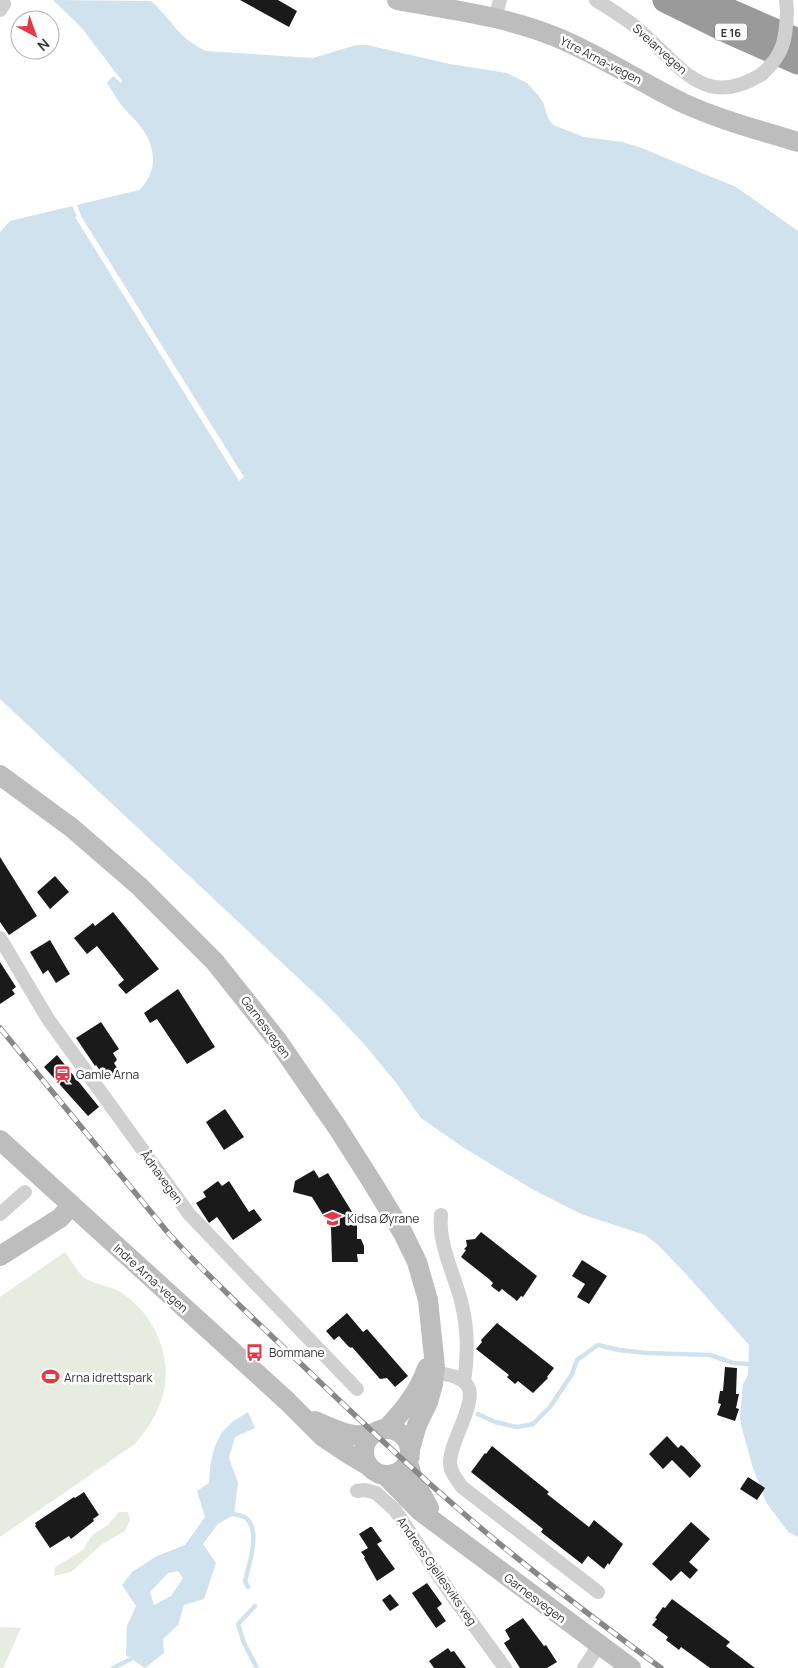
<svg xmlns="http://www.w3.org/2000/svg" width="798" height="1668" font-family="Manrope,sans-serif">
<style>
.green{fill:#e6ecdf}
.water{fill:#cfe2ee;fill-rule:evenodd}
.pier{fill:#fff}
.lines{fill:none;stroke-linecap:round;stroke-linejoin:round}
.stream{stroke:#cfe2ee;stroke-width:4.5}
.building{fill:#1a1a1a}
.street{stroke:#d0d0d0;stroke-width:14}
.secondary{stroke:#bdbdbd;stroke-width:20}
.highway{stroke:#9a9a9a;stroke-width:25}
.rail-casing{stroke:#888;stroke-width:5.5}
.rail{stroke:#fff;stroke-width:4;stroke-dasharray:11;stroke-linecap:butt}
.street-bridge{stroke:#d0d0d0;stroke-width:14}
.labels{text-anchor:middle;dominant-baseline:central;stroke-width:5;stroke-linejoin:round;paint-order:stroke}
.shield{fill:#fff;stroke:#707070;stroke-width:1}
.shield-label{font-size:11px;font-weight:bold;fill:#333}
.street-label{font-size:12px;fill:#333;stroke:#fff}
.poi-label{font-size:12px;fill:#333;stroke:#fff;text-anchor:start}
</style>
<rect width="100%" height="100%" fill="#fff"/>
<path class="green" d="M65,1252C70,1259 80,1276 86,1279C98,1285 111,1286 122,1293C152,1313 170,1351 165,1386C161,1408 149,1428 135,1444L0,1537V1297Z
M119,1512H128L130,1520L125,1531L102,1544L71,1572L54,1576L55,1567L83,1550L92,1535L108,1525Z
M0,1627L21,1628L3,1668H0Z"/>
<path class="water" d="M53,0L151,1C173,20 176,37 206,51L313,58L356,45H367L450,64L507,73L527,83L538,95L543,102L548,118L553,125L584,137L622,142L639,147L736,187L798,231V1537L788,1532L766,1502L752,1465L741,1425L740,1416L743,1384L748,1375L749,1345L684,1272L657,1244L645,1235L581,1214L532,1189L464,1148L421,1118L397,1084L365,1045L326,1004L0,699V232L10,221L139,190C156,174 157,153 145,133C139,122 127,113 120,103C115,96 111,89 107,83L113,76L121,83L122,81L81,27Z
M248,1412L255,1428L235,1437L229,1458L238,1483L234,1515L218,1524L203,1544L216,1563L204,1599L184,1605L178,1625L163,1639L164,1653L145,1668L126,1655L127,1626L136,1606L122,1585L132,1572L157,1556L185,1545L205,1517L197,1491L209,1483C210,1463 213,1439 229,1425C234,1420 242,1416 248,1412ZM178,1571L183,1578L171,1596L154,1605L150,1592L168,1573Z"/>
<path class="pier" d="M77,205L81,216L244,477L239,481L75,217L77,216L72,206Z"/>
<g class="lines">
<path class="stream" d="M478,1414L495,1422L517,1427L533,1424L550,1407L572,1374L577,1360L598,1345L619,1350L646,1353L710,1355L733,1363L749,1364
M234,1514C237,1515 243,1516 246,1518C261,1530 249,1565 245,1581L248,1587
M255,1606L238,1624L244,1643L257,1668
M113,1668L131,1659"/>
</g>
<path class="building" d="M240,0H278L297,11L289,27Z
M0,857L37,916L9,935L0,922Z
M55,876L69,892L50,909L37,892Z
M113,912L159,969L126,994L118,985L124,980L97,946L87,954L74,938L93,923L95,926Z
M50,940L70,974L56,983L48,970L43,974L30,952Z
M0,962L16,987L12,990L15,994L0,1004Z
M178,989L215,1047L187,1064L157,1019L150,1023L144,1013Z
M101,1022L119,1049L113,1053L117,1060L114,1063L119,1071L107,1080L96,1065L95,1066L76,1038Z
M57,1055L99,1107L88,1116L44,1067Z
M225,1109L244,1137L224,1150L206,1122Z
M314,1170L319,1178L328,1173L357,1220V1239H361L364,1246V1254H357L358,1262H332L331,1228L312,1197L293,1192L295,1181Z
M218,1181L222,1186L229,1181L249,1212L254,1209L262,1220L233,1240L217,1217L209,1223L196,1203L206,1197L203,1192Z
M481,1232L537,1276L523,1297L521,1296L517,1301L502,1289L499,1292L491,1286L493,1283L489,1279L461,1257L466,1250L464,1249L467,1246L466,1240L475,1239Z
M582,1260L607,1276L589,1304L577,1297L585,1284L572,1276Z
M347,1313L363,1332L367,1329L408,1376L395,1387L387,1378L380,1379L352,1347L351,1348L348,1346L339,1336L334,1340L326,1331Z
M497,1323L554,1368L547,1377L548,1378L533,1393L518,1381L515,1384L507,1377L509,1375L476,1349L482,1342L481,1340Z
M725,1367L737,1368L736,1394H739L736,1408L739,1409L735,1421L717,1415L721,1404L718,1403L720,1391H723Z
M667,1436L678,1448L681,1445L684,1447L700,1464L701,1466L690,1478L672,1460L663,1469L649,1454Z
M492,1446L549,1492L547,1494L589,1527L594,1520L623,1544L609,1565L608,1563L604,1569L588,1556L582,1564L541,1532L543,1529L471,1472L485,1453L486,1454Z
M748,1477L765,1488L757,1500L740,1489Z
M84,1492L99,1515L93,1519L94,1521L71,1539L69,1536L50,1548L35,1526L36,1525L35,1523L74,1497L75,1498Z
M691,1522L710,1539L689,1562L698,1570L690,1579L681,1571L671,1581L652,1564Z
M370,1527H372L382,1541L377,1544L395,1569L377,1581L364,1558L365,1557L361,1552L368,1548L359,1534Z
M427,1583L442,1604L437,1608L446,1621L436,1628L412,1593Z
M390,1594L399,1605L390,1611L382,1600Z
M672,1599L730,1642L726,1646L755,1668H710L681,1647L679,1650L666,1640L668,1637L652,1625L657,1619L655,1618L663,1607L665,1608Z
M523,1618L544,1646L546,1645L557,1662L547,1668H520L504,1643L510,1639L505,1630Z
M448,1648L451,1652L454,1651L466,1668H434L429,1661Z"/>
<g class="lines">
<path class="street" d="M596,0C610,9 624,17 637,28C678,62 703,112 762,74
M786,0L787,11
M0,10L4,4L1,0
M495,18L500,0
M0,938L48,1019L189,1214L357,1389
M0,1214L25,1192
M441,1215C438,1244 454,1273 461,1301C468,1327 468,1356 464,1382
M427,1371C439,1374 460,1374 467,1385C479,1400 449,1443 450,1463C450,1472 457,1480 462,1487L598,1592
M357,1491L365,1490L376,1493L395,1510L451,1594L505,1668
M584,1668L599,1645"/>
<path class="secondary" d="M397,0C451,10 505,16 556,37C600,55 640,82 683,103C720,120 759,130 798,142
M0,775L72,828L139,886L215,962L277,1040L337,1127L372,1182L403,1233L417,1262L428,1300L435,1367L433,1384L428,1402L417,1425L410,1449
M0,1140L287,1401L323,1437L350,1455L367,1465
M0,1256L60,1218L72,1205
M315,1421C333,1429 352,1439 372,1434
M364 1452a23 23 0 1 1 46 0a23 23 0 1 1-46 0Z
M386,1429C403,1411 419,1392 427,1368
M408,1462L413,1479L429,1508
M386,1476L420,1511L631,1668"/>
<path class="highway" d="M665,0L730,32L798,62
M704,0L798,41"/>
<defs>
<path id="rail" d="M0,1028L169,1234C210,1279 255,1320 298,1361C352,1413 406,1464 462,1512C525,1567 593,1618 661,1668"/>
</defs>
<use href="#rail" class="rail-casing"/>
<use href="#rail" class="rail"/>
<path class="street-bridge" d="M762,74C784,54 786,39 787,11"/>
</g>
<defs>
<symbol id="station-bare" viewBox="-9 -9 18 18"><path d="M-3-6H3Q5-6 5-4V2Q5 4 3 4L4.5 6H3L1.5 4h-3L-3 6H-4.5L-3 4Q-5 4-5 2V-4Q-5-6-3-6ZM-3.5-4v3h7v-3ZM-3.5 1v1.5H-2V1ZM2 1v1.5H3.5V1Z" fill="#e63946" stroke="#fff" stroke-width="2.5" paint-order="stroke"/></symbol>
<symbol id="school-bare" viewBox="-9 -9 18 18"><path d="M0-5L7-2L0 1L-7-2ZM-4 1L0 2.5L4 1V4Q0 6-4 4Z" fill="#e63946" stroke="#fff" stroke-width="2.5" paint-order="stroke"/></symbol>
<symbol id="bus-bare" viewBox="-9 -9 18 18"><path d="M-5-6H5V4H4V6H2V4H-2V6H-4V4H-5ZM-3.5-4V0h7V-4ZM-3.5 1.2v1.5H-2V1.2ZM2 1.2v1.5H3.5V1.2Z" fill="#e63946" stroke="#fff" stroke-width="2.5" paint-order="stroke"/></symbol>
<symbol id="stadium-bare" viewBox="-9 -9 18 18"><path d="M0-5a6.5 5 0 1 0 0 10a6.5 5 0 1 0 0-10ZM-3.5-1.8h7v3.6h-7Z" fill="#e63946" stroke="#fff" stroke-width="2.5" paint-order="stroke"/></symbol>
</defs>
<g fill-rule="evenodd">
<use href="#station-bare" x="50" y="1062" width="25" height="25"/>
<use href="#school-bare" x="320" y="1206" width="25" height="25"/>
<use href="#bus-bare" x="242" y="1340" width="25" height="25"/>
<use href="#stadium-bare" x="38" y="1364" width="25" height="25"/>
</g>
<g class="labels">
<rect class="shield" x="715" y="23.5" width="32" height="17" rx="4"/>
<g class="shield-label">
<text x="731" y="32">E 16</text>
</g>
<g class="street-label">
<text transform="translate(660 49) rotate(42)">Sveiarvegen</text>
<text transform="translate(601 60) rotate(27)">Ytre Arna-vegen</text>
<text transform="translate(266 1027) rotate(53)">Garnesvegen</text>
<text transform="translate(162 1177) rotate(54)">Ådnavegen</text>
<text transform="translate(151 1278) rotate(42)">Indre Arna-vegen</text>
<text transform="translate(437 1571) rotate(55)">Andreas Gjellesviks veg</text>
<text transform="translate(535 1598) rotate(37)">Garnesvegen</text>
</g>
<g class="poi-label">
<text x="76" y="1074">Gamle Arna</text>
<text x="347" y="1218">Kidsa Øyrane</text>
<text x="269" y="1352">Bommane</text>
<text x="64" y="1377">Arna idrettspark</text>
</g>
</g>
<g transform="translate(35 35) rotate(139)"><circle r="24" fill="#ffffff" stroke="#adadad"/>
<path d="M0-4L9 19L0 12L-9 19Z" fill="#e63946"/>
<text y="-8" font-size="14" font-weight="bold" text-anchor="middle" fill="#333333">N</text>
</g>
</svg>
